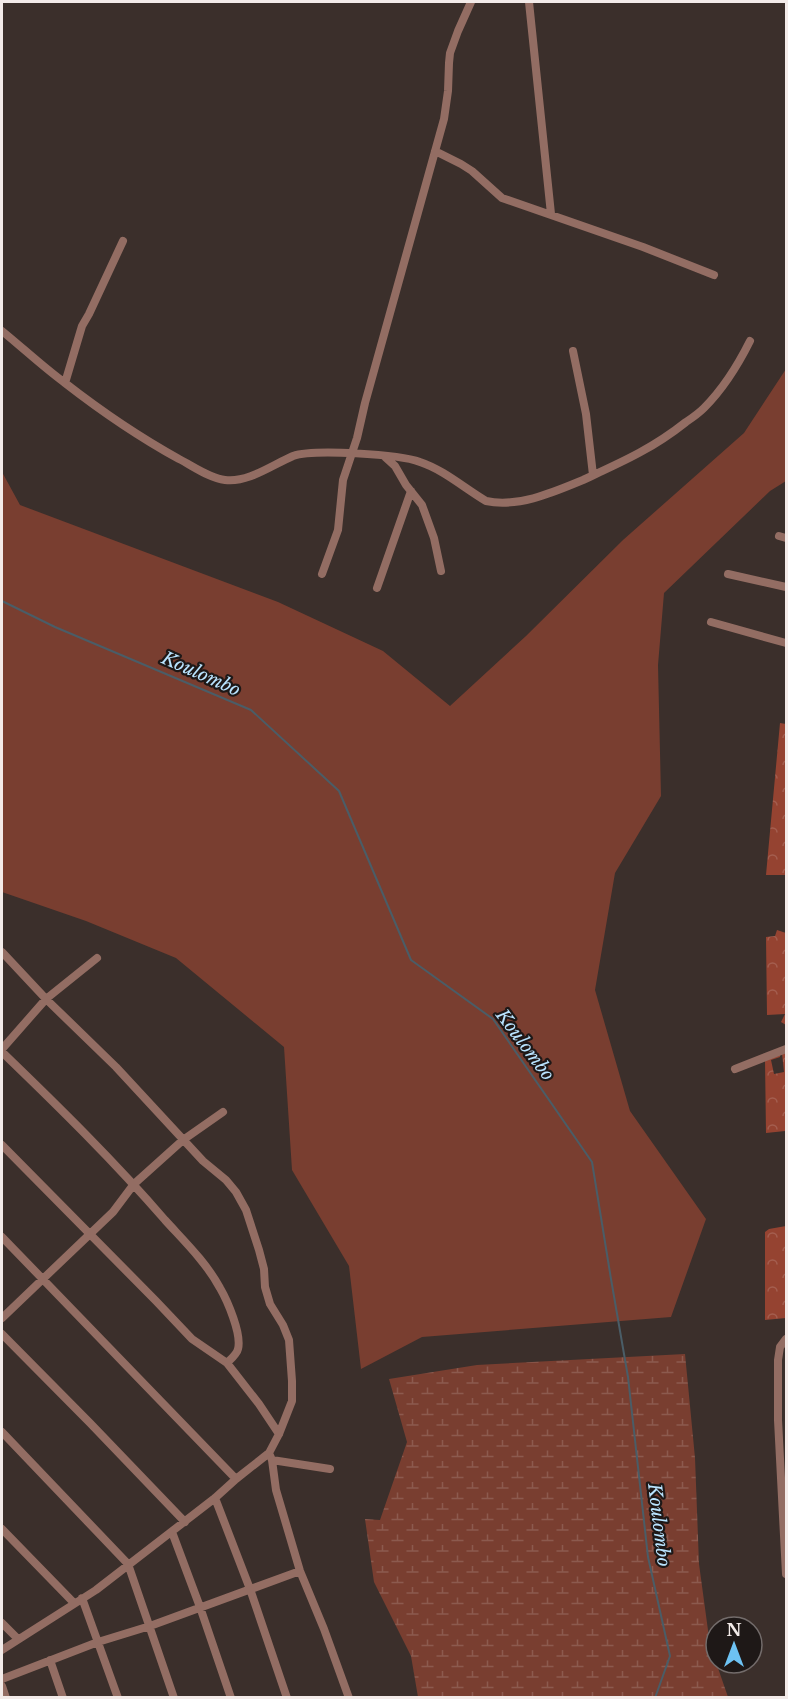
<svg xmlns="http://www.w3.org/2000/svg" width="788" height="1699" font-family="'Libre Baskerville',serif">
<style>
.grass{fill:#793e30}
.forest{fill:url(#forest-crowns)}
.wetland{fill:url(#wetland-marsh)}
.lines{fill:none;stroke-linecap:round;stroke-linejoin:round}
.stream{stroke:#4a5d67;stroke-width:2}
.minor{stroke:#936d63;stroke-width:8}
.labels{text-anchor:middle;dominant-baseline:central;stroke-width:4.5;stroke-linejoin:round;paint-order:stroke}
.water-label{font-size:18px;font-style:italic;fill:#b9e3fe;stroke:#1e1817}
</style>
<defs>
<pattern id="forest-crowns" width="20" height="18" patternUnits="userSpaceOnUse" patternTransform="scale(1.5)"><rect width="20" height="18" fill="#954331"/><path d="M2 6a3 3 0 1 1 6 0M12 15a3 3 0 1 1 6 0" fill="none" stroke="#a45e4f"/></pattern>
<pattern id="wetland-marsh" width="20" height="14" patternUnits="userSpaceOnUse" patternTransform="scale(1.5)"><rect width="20" height="14" fill="#793e30"/><path d="M1 5h8M5 5V1M11 12h8M15 12V8" fill="none" stroke="#8c5a4e"/></pattern>
</defs>
<rect width="100%" height="100%" fill="#3b2f2b"/>
<path class="grass" d="M786,369V481L770,491L664,593L658,665L661,796L615,873L595,990L630,1111L706,1219L671,1317L422,1337L361,1369L349,1266L292,1170L284,1047L176,958L86,921L2,892V472L20,505L278,602L383,651L450,706L526,636L623,540L744,433Z"/>
<path class="forest" d="M780,723L786,724V875H766Z
M777,930L786,933V1025L781,1022L785,1014L767,1015L766,937L775,936Z
M786,1052V1138L785,1131L766,1133L765,1059L780,1053V1057L771,1060L774,1074L784,1072L782,1053Z
M786,1226V1318L765,1320V1232L769,1229Z"/>
<path class="wetland" d="M685,1354L695,1458L699,1564L710,1645L728,1697H418L411,1656L374,1582L365,1519L380,1520L407,1442L389,1379L477,1365Z"/>
<g class="lines">
<path class="stream" d="M2,601L55,627L251,710L339,791L411,960L493,1019L592,1162L611,1279L628,1377L648,1557L670,1656L655,1698"/>
<path class="minor" d="M529,2L551,214
M435,151L461,164L472,171L502,198L643,247L714,275
M2,331C23,348 43,367 65,383C101,411 139,437 179,459C193,466 209,478 225,480C248,483 272,465 293,456C313,449 399,454 420,462C444,470 464,488 486,501C518,508 554,492 583,480C622,462 652,449 686,422C692,418 699,413 704,408C723,389 738,365 750,341
M573,351L586,414L593,475
M65,383L82,326L89,314L123,241
M384,456L395,466L406,485L422,505L434,538L441,571
M779,536L786,538
M322,574L338,530L343,480L357,438L365,403L444,119L448,91L449,63L450,53L458,31L471,2
M728,574L786,587
M377,588L411,491
M711,622L786,643
M2,952L46,999L116,1067L203,1161L226,1180L236,1192L246,1210L259,1250L264,1269L265,1287L270,1304L283,1325L289,1340L292,1381V1401L279,1434L269,1453L236,1479L215,1498L96,1590L2,1650
M2,1049L46,999L97,958
M2,1052C58,1106 114,1161 165,1220C184,1241 206,1262 220,1288C227,1300 242,1334 238,1349C237,1354 231,1359 227,1363
M735,1069L786,1049
M2,1145L156,1301L192,1339L227,1363L259,1404L279,1434
M2,1237L236,1479
M2,1318L113,1212L134,1184L183,1140L223,1112
M2,1334L90,1423L185,1522
M786,1339L780,1347L778,1360V1420L786,1574
M2,1432L128,1564L174,1698
M269,1453L272,1460L276,1490L300,1571L324,1629L349,1698
M272,1460L330,1469
M215,1498L250,1589L287,1698
M2,1529L74,1603
M172,1532L200,1607L231,1698
M82,1598L118,1698
M2,1623L18,1639
M50,1660L63,1698
M2,1679L98,1642L150,1626L300,1571
M2,1686L6,1698"/>
</g>
<g class="labels">
<g class="water-label">
<text transform="translate(201 674) rotate(24)">Koulombo</text>
<text transform="translate(525 1045) rotate(53)">Koulombo</text>
<text transform="translate(659 1525) rotate(83)">Koulombo</text>
</g>
</g>
<rect width="788" height="1699" fill="none" stroke="#f3ebe9" stroke-width="6"/>
<g transform="translate(734 1645)"><circle r="28" fill="#1e1817" stroke="#736c6b" stroke-width="1.5"/>
<path d="M0-4.5L10 22L0 15L-10 22Z" fill="#6dc2f3"/>
<text y="-9" font-size="16" font-weight="bold" text-anchor="middle" fill="#f3ebe9">N</text>
</g>
</svg>
